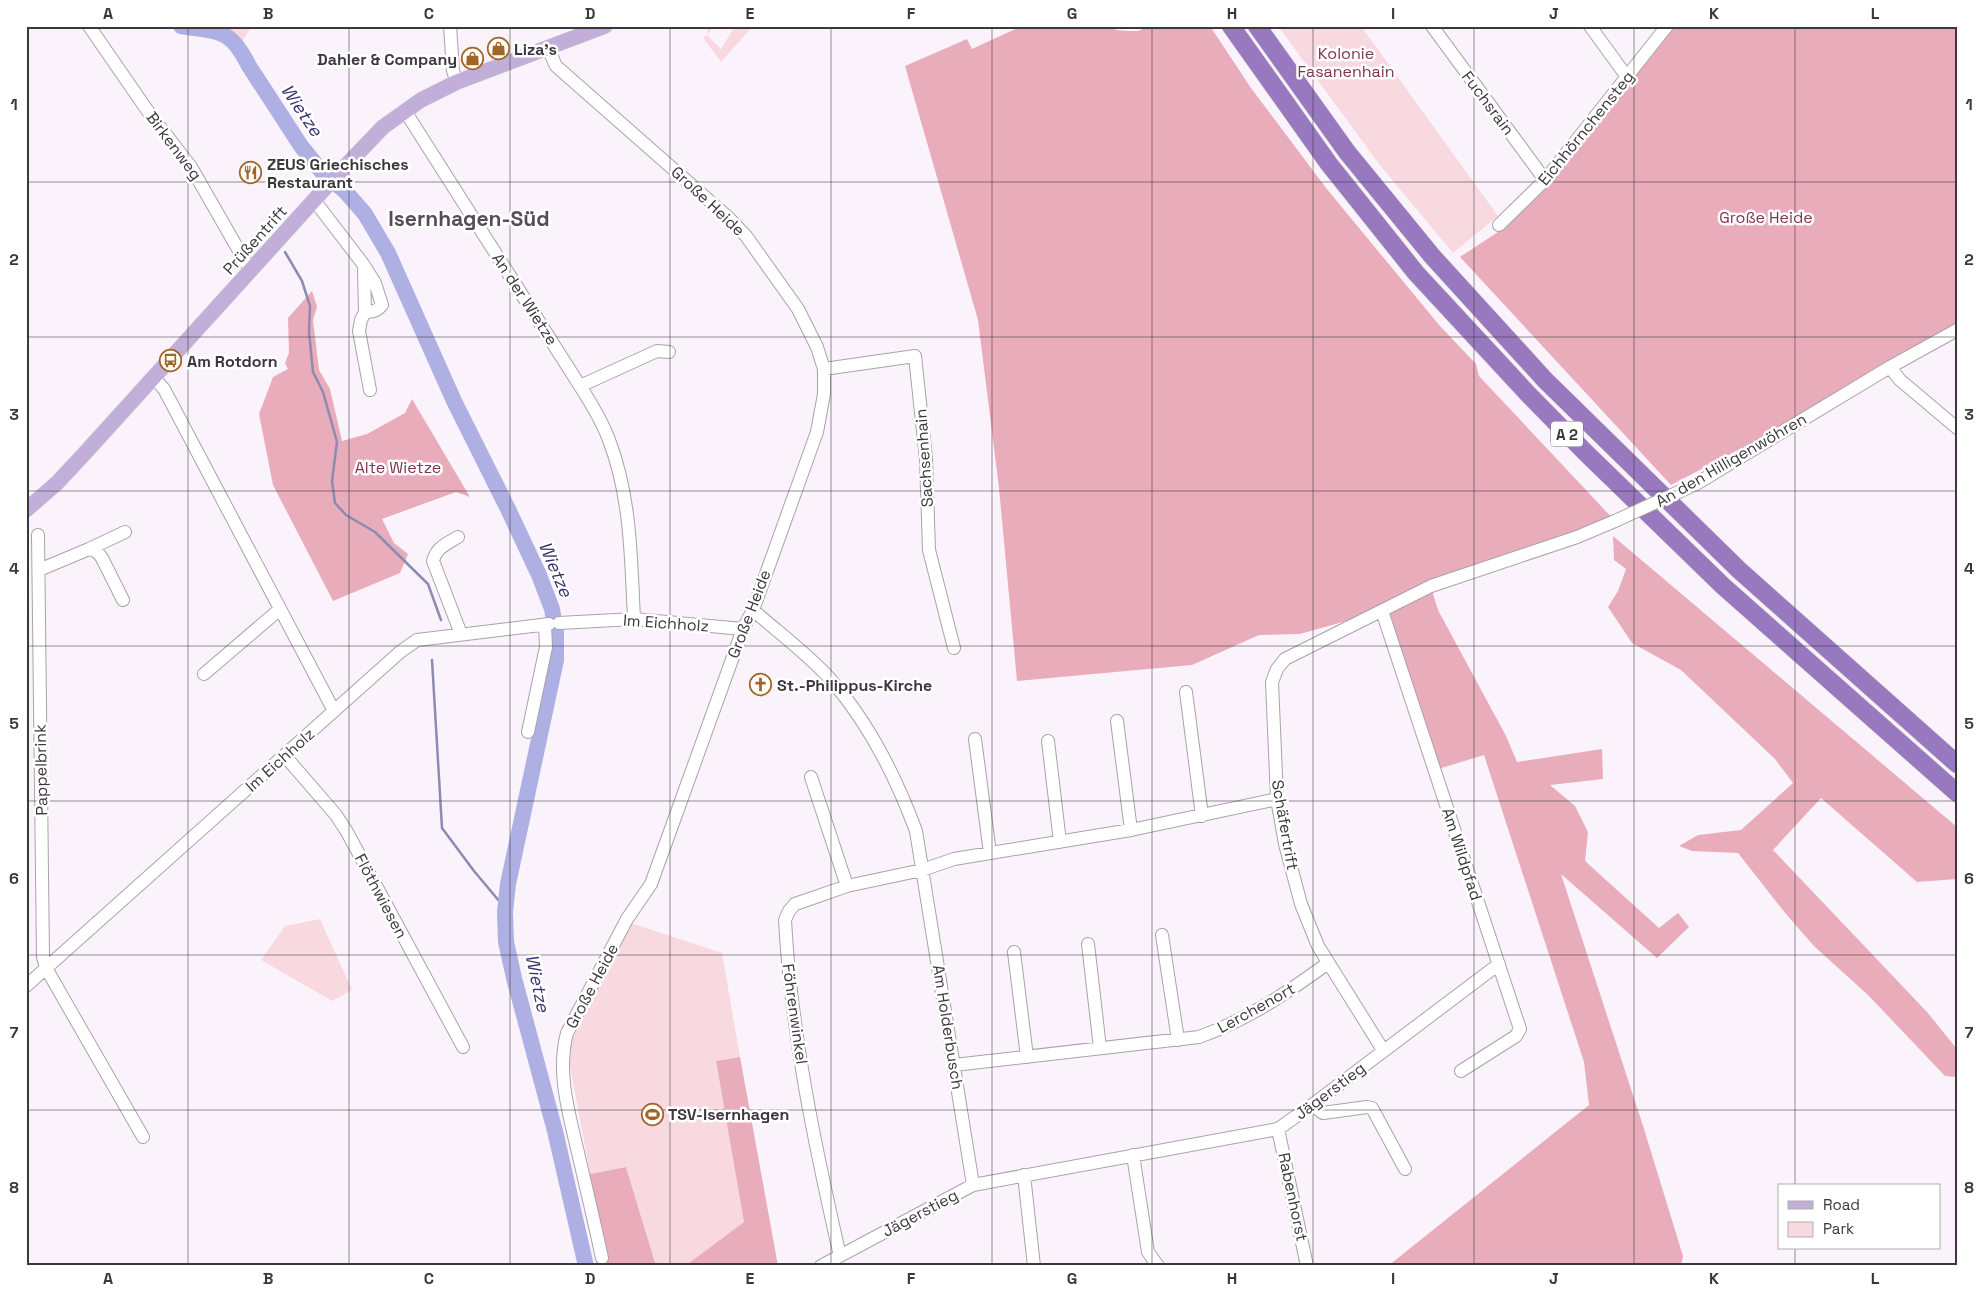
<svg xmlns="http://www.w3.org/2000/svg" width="1983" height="1292" font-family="'Space Grotesk',sans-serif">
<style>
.green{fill:#f8d9e0}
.forest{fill:#e9acba}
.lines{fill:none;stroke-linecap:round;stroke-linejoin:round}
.stream{stroke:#8c8bb1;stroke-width:2.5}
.river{stroke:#aeafe3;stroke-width:16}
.minor-casing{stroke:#aaa2aa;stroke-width:14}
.major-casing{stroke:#d4d3d4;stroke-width:16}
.highway-casing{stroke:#d4d3d4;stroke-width:19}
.minor{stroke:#fff;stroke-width:12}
.major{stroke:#c1afd9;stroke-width:15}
.highway{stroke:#9879bf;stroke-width:18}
.minor-bridge-casing{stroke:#aaa2aa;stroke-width:14;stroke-linecap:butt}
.minor-bridge{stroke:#fff;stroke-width:12}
.grid{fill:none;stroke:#3b383b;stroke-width:1;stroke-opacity:0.55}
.labels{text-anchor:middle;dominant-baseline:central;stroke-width:5;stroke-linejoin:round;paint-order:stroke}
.shield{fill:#fff;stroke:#767476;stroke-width:1}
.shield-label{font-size:15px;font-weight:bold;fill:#3b383b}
.poi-label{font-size:16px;font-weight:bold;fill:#3b383b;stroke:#fff;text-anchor:start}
.park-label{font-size:16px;fill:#7f354c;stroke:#fff}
.street-label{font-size:16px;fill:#3b383b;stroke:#fff}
.water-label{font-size:18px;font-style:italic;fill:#383271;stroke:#fff}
.district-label{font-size:21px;font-weight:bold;fill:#544d55;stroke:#fff}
.neatline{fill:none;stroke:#3b383b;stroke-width:2}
.grid-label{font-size:16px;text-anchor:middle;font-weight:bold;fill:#3b383b}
</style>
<rect width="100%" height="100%" fill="#fbf3fc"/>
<path class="green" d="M165,26H252L244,38L239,53C215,23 198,35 165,26Z
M707,26H714L707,35L721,49L735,26H753L721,62L703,38L707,35Z
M1278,26H1361L1498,216L1453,253L1379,164Z
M320,919L352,990L332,1001L261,960L285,926Z
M631,923L722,953L740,1057L716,1061L744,1222L685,1266H656L626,1167L590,1174L569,1061L570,1037Z"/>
<path class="forest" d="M1022,26H1112L1116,30L1128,31H1138L1149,26H1210L1251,88L1326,188L1440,326L1476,364L1479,376L1615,521L1431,587L1438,610L1506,736L1517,762L1602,749L1603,779L1550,785L1575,806L1588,832L1585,861L1659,928L1678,913L1689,927L1657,958L1561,874L1644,1129L1683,1256L1681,1266H1388L1589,1105L1584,1062L1484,755L1435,770L1382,611L1300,634L1259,635L1192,665L1017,681L999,488L978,320L905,66L967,39L972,49Z
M1667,26H1957V326L1801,417L1671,485L1460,257L1501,230Z
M312,291L317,307L313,320L319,370L330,389L342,441L367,434L405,413L412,399L470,497L456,492L382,519L394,543L408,554L400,573L333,601L273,485L259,414L273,377L288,369L285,363L289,353L288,318Z
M1613,536L1957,827V879L1917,882L1821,798L1773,850L1927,1012L1957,1049V1077L1945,1076L1868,995L1814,946L1786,914L1738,853L1692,851L1679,846L1698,835L1741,830L1793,783L1775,759L1681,670L1632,643L1608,607L1618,591L1626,569L1614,560Z
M740,1057L778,1266H685L744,1222L716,1061Z
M626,1167L656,1266H608L590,1174Z"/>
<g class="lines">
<path class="stream" d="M285,252L302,281L310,306L309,332L313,372L323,392L337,442L332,481L335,503L346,515L375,532L428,584L441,620
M432,660L442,828L474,871L505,908"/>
<path class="river" d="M181,26C219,32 230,28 249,66L301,146L322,172L345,191L365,214L388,253L454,401L508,509L539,575L552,609L556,632V660L508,884L505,912L506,942L514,978L555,1131L586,1266"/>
<defs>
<path id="minor" d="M89,26L147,110L191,167L246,263L252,269
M450,26L453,71L457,82
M1432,26L1545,180
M1590,26L1627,77
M548,48L556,66L730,219L746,236L798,309L817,347L824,369V394L817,432L753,610L743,629L651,884L627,919L567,1033C556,1074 570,1117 579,1157C587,1191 595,1225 602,1258
M405,111L580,386C591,403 602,421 609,440C631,497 631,559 634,619
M314,200L363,264L375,283L382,305C377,311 373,312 365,312
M1499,225L1545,180L1667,26
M364,270L365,312L361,320L359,331L370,390
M1890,367L1900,380L1957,428
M824,369L915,356L926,459L929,550L954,648
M154,378L164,389L334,711
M580,386L657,351L669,352
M1696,484L1890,367L1957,330
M38,535L43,957L46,968L143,1137
M458,537C446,544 436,548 433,561L461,634
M89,549L125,532
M39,570L89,549C95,550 98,552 102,558L123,600
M753,610C779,633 809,655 832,681C870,725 896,777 916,831L973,1185
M1382,611L1520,1029L1516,1036L1461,1071
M559,623L634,619L743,629
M204,674L280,609
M1186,692L1202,816
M1117,721L1131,830
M528,732L546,647L545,625
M975,739L990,853
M1048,741L1060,842
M285,756L336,815L347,832L463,1047
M811,777L847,886
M1162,935L1178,1040
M1088,944L1100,1048
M1014,952L1027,1057
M26,986L400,652L417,640L549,624
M1383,1050L1318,946L1301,904L1285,844L1277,799L1272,682L1277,669L1285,659L1431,586L1577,537L1615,521
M954,1065L1199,1037C1247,1020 1287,993 1328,963
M1312,1105L1323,1113L1367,1107L1372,1108L1405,1169
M1278,1129L1307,1266
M1133,1155L1148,1252L1158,1266
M1024,1175L1034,1266
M840,1256C815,1146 791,1033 785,920L789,911L795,904L804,901L847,886L922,870L954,859L1131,830L1277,799
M821,1266L973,1185L1278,1129L1312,1105L1499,964"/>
<path id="major" d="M26,510L57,483L85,453L336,176L383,127L421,100L457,82L605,26"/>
<path id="highway" d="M1231,26L1329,164L1416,273L1528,394L1586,453L1723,586L1957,793
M1257,26L1347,152L1432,256L1545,380L1739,570L1957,764"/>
</defs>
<use href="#minor" class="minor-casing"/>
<use href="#major" class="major-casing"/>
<use href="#highway" class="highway-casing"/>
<use href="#minor" class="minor"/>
<use href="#major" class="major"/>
<use href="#highway" class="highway"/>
<defs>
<path id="minor-bridge" d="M1615,521L1696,484"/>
</defs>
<use href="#minor-bridge" class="minor-bridge-casing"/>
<use href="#minor-bridge" class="minor-bridge"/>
</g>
<path class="grid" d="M188,26V1266M349,26V1266M510,26V1266M670,26V1266M831,26V1266M992,26V1266M1152,26V1266M1313,26V1266M1474,26V1266M1634,26V1266M1795,26V1186M26,182H1957M26,337H1957M26,491H1957M26,646H1957M26,801H1957M26,955H1957M26,1110H1957M1795,1248V1266"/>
<defs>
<symbol id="shop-ring" viewBox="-11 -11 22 22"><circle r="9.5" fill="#fff" stroke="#a16527" stroke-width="1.5"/><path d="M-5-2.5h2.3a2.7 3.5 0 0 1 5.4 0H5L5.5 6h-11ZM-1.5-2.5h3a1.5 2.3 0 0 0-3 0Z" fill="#a16527"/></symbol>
<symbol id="restaurant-ring" viewBox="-11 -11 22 22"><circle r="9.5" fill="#fff" stroke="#a16527" stroke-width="1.5"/><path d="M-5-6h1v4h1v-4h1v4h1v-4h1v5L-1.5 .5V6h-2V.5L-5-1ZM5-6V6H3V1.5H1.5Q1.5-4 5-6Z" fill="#a16527"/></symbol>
<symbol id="bus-ring" viewBox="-11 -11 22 22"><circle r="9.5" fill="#fff" stroke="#a16527" stroke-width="1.5"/><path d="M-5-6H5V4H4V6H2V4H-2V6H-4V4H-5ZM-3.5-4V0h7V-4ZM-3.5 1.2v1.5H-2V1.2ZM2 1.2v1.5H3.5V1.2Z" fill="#a16527"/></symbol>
<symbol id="church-ring" viewBox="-11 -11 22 22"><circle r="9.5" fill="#fff" stroke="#a16527" stroke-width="1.5"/><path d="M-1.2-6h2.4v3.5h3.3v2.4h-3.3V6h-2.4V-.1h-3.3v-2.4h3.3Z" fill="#a16527"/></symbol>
<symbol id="stadium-ring" viewBox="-11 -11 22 22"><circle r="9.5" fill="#fff" stroke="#a16527" stroke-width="1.5"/><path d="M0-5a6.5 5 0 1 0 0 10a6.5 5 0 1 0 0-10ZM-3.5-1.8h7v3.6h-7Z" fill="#a16527"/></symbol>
</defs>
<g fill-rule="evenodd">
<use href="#shop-ring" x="486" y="36" width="25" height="25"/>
<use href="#shop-ring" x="460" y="46" width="25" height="25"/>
<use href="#restaurant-ring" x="238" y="160" width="25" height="25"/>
<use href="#bus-ring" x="158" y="348" width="25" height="25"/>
<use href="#church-ring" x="748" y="672" width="25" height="25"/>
<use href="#stadium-ring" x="640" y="1102" width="25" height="25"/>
</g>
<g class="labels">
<rect class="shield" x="1551" y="421.5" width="32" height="25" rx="4"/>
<g class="shield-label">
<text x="1567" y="434">A 2</text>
</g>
<g class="poi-label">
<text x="514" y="49">Liza's</text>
<text x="457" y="59" text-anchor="end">Dahler &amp; Company</text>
<text x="267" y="164">ZEUS Griechisches<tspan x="267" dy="18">Restaurant</tspan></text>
<text x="187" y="361">Am Rotdorn</text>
<text x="777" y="685">St.-Philippus-Kirche</text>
<text x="668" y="1114">TSV-Isernhagen</text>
</g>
<g class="park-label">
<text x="1346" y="53">Kolonie<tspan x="1346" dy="18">Fasanenhain</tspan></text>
<text x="1766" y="217">Große Heide</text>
<text x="398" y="467">Alte Wietze</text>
</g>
<g class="street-label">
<text transform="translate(1488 103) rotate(53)">Fuchsrain</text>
<text transform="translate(1586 128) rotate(-51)">Eichhörnchensteg</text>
<text transform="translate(174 146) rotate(53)">Birkenweg</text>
<text transform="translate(708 201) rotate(43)">Große Heide</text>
<text transform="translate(255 240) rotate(-48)">Prüßentrift</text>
<text transform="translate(525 299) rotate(57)">An der Wietze</text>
<text transform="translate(924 458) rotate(-94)">Sachsenhain</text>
<text transform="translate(1731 460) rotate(-30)">An den Hilligenwöhren</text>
<text transform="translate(749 614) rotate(-69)">Große Heide</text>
<text transform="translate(666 623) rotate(4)">Im Eichholz</text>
<text transform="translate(280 760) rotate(-42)">Im Eichholz</text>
<text transform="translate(41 770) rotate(-91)">Pappelbrink</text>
<text transform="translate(1285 825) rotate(80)">Schäfertrift</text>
<text transform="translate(1462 854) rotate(72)">Am Wildpfad</text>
<text transform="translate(381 896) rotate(62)">Flöthwiesen</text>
<text transform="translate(592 986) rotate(-62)">Große Heide</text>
<text transform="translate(1256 1008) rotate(-29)">Lerchenort</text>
<text transform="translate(795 1014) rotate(82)">Föhrenwinkel</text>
<text transform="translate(948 1027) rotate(81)">Am Holderbusch</text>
<text transform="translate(1330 1091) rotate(-37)">Jägerstieg</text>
<text transform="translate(1293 1197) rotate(78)">Rabenhorst</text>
<text transform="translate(920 1213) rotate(-28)">Jägerstieg</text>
</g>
<g class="water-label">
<text transform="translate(302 110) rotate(56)">Wietze</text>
<text transform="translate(556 569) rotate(67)">Wietze</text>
<text transform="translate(538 983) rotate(78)">Wietze</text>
</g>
<g class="district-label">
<text x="469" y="218">Isernhagen-Süd</text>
</g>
</g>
<rect width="1983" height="1292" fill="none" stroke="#ffffff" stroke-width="55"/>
<rect x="1778" y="1184" width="162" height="65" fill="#ffffff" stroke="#b1afb1"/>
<rect x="1788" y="1201" width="25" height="8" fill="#c1afd9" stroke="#b1afb1"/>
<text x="1823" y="1210" font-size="15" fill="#3b383b">Road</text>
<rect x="1788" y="1222" width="25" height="15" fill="#f8d9e0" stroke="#b1afb1"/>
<text x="1823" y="1234" font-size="15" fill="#3b383b">Park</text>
<rect x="28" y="28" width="1928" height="1236" class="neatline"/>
<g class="grid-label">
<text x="108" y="19">A</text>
<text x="268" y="19">B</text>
<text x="429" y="19">C</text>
<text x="590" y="19">D</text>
<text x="750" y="19">E</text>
<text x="911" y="19">F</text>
<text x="1072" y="19">G</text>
<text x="1232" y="19">H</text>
<text x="1393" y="19">I</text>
<text x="1554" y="19">J</text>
<text x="1714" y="19">K</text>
<text x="1875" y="19">L</text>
<text x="14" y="110">1</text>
<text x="1969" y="110">1</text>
<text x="14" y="265">2</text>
<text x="1969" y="265">2</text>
<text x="14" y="420">3</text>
<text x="1969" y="420">3</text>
<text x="14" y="574">4</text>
<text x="1969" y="574">4</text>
<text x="14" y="729">5</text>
<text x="1969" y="729">5</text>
<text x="14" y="884">6</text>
<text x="1969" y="884">6</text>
<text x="14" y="1038">7</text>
<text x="1969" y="1038">7</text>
<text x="14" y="1193">8</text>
<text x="1969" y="1193">8</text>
<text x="108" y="1284">A</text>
<text x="268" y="1284">B</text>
<text x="429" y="1284">C</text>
<text x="590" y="1284">D</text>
<text x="750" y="1284">E</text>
<text x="911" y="1284">F</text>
<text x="1072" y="1284">G</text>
<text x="1232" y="1284">H</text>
<text x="1393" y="1284">I</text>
<text x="1554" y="1284">J</text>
<text x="1714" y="1284">K</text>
<text x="1875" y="1284">L</text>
</g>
</svg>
